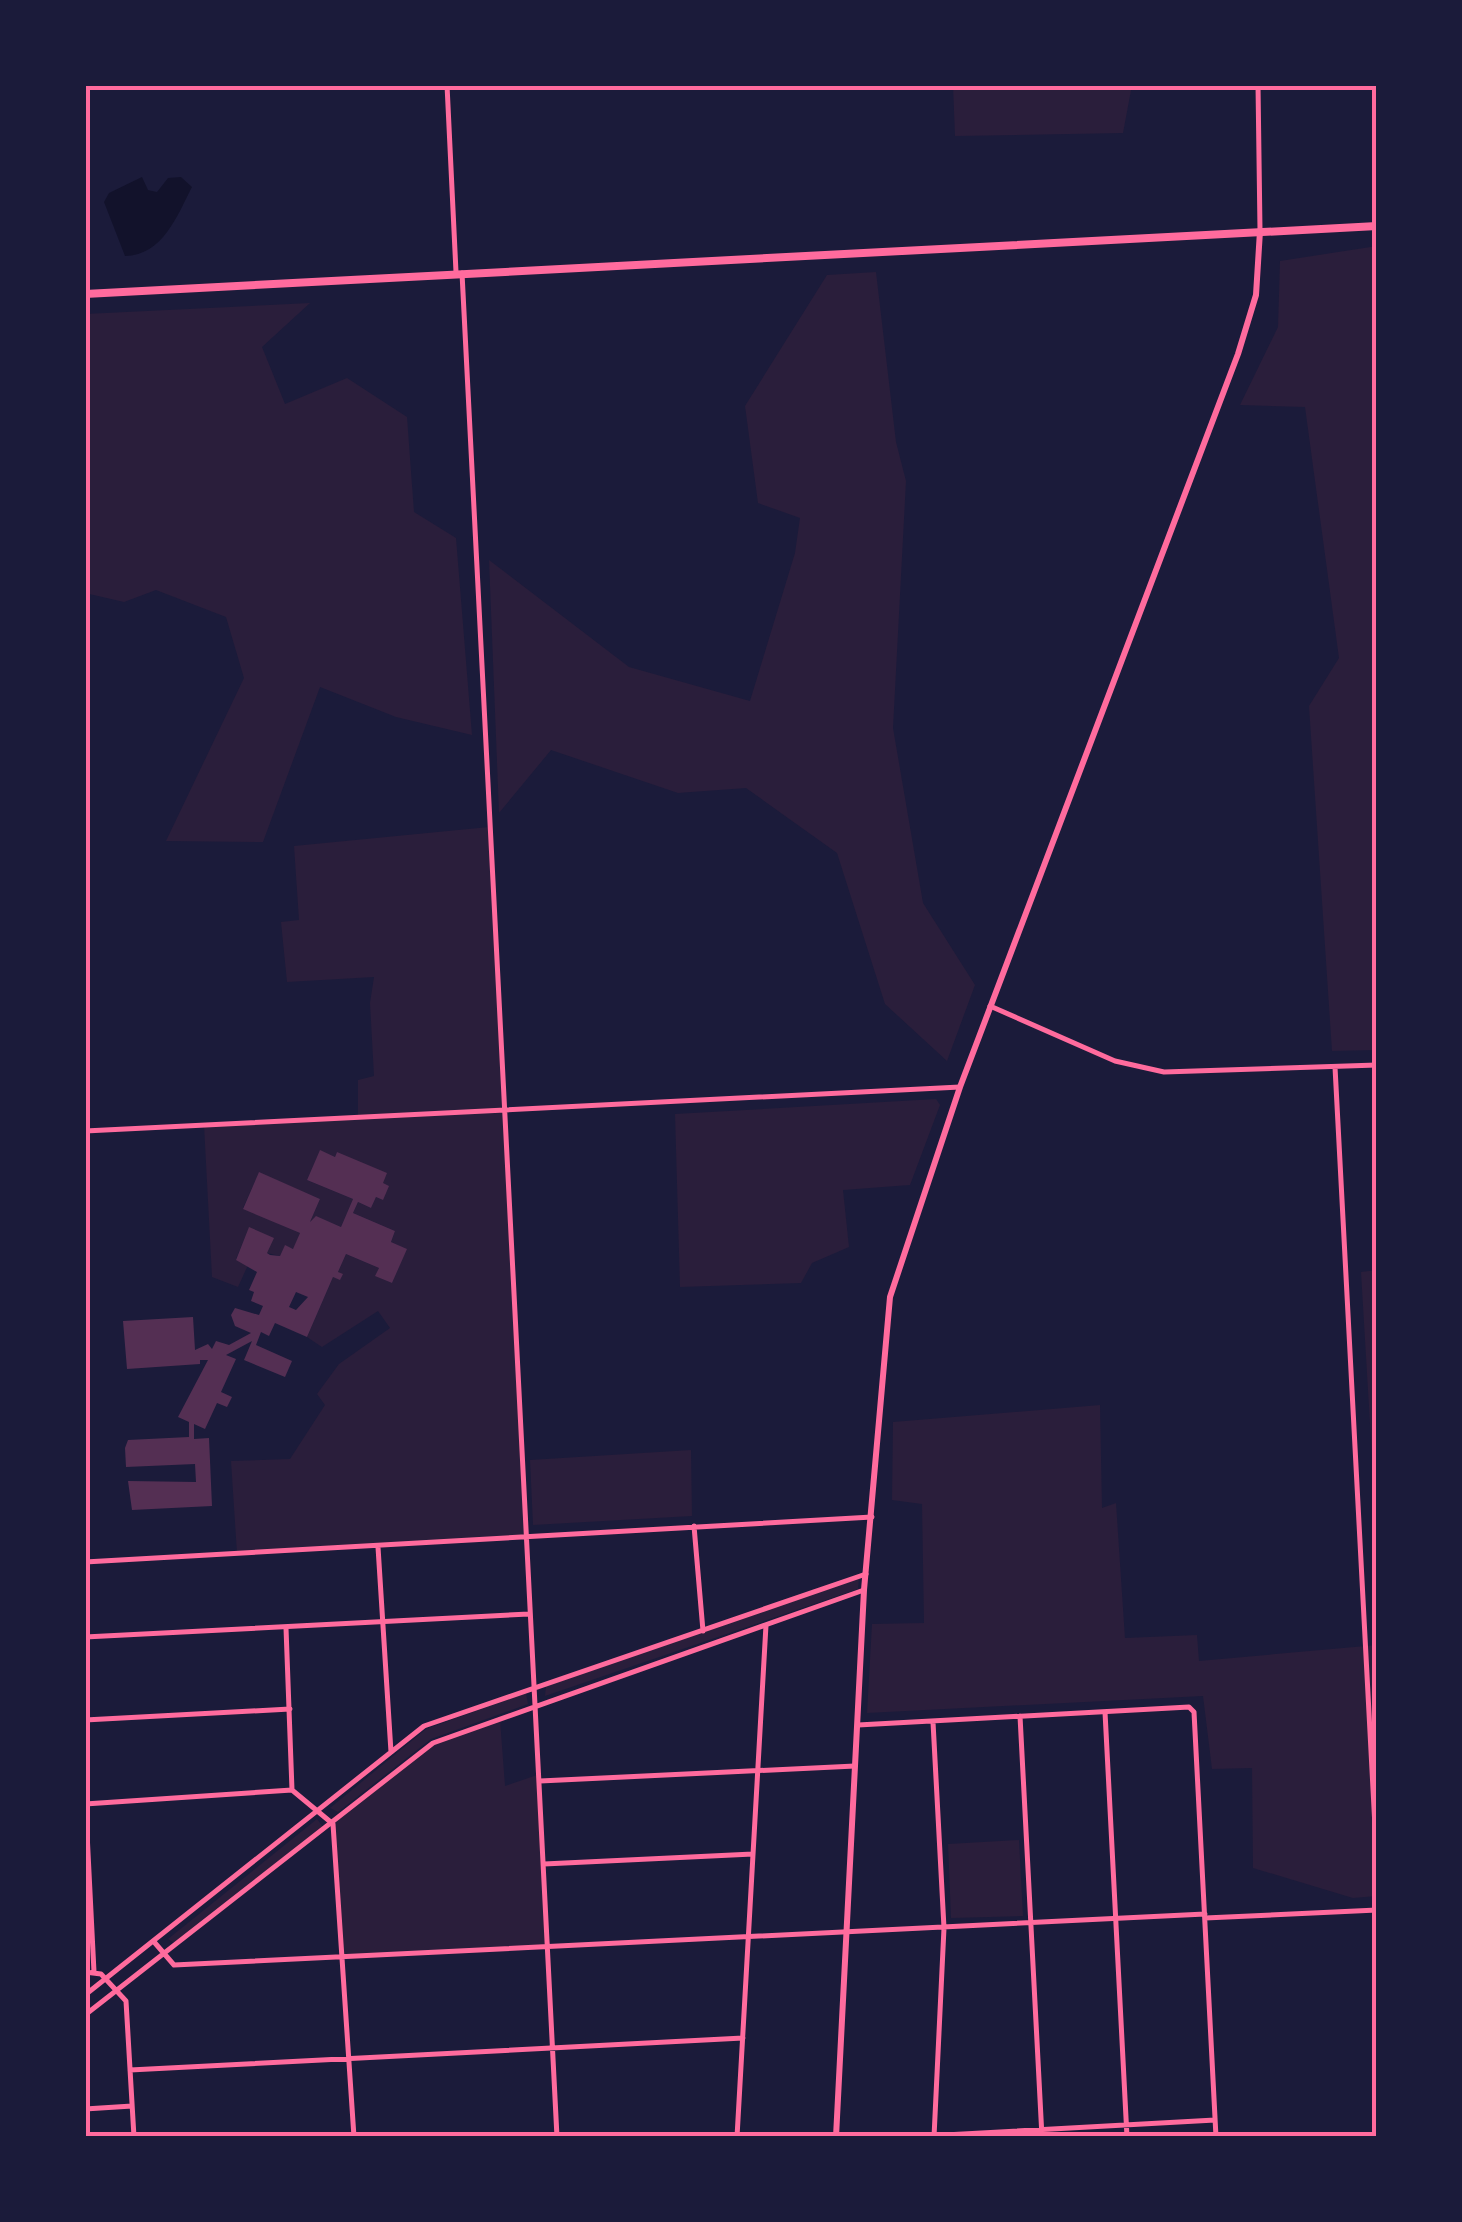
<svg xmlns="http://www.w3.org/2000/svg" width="1462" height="2222" font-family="'Alegreya Sans',sans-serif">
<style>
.green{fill:#2a1e3b}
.water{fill:#12122b}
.building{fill:#542f53;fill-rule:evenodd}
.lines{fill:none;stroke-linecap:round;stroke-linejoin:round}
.minor{stroke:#ff6b9d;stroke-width:5}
.tertiary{stroke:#ff6b9d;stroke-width:6}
.secondary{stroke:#ff6b9d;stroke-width:8}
.neatline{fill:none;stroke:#ff6b9d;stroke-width:4}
</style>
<rect width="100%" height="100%" fill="#1b1b3a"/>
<path class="green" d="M953,85H1132L1123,133L955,136Z
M1377,246V1050L1332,1051L1309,706L1339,658L1305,407L1240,405L1278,327L1280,261Z
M876,272L896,442L906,481L893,728L923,903L975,985L947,1061L885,1004L837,853L746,788L678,793L551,750L499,813L489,560L629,667L750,701L795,553L800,518L758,503L745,406L827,275Z
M310,303L262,347L285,404L347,378L407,417L414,512L456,538L472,735L396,717L320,687L263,842L166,841L244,678L226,617L156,590L124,602L85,593V314Z
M489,827L526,1538L237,1553L231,1461L290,1459L325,1405L317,1394L339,1364L390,1328L378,1311L322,1347L307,1337L333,1277L341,1279L338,1272L346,1254L379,1268L376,1276L392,1283L406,1249L391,1242L395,1231L353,1213L358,1202L371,1208L376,1197L383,1200V1183L337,1152L335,1157L320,1151L307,1180L353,1199L341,1227L317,1217L310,1222L320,1199L259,1173L243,1208L300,1233L294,1249L285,1246L280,1256L267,1253L249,1228L236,1259L248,1265L238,1287L212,1277L204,1125L358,1117V1080L374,1076L370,1003L374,977L287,982L281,922L299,920L294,846Z
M936,1099L940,1105L910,1185L843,1190L849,1247L812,1263L801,1283L680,1287L675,1114Z
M1377,1270V1542L1361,1272Z
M1100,1405L1102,1508L1116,1503L1125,1638L1197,1635L1199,1661L1377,1645V1896L1353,1898L1253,1868L1252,1768L1212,1769L1203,1696L867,1713L872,1624L924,1623L922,1504L892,1500L893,1422Z
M691,1450L692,1516L533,1525L530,1460Z
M859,1578L858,1589L545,1696L546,1686Z
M526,1693L528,1704L431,1739L338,1812L330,1808L426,1729Z
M500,1719L505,1786L540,1774L547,1948L344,1958L333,1824L433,1743Z
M317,1819L323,1827L174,1943L168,1939Z
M1019,1840L1023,1916L951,1918L948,1844Z"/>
<path class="water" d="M142,177L148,190L157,192L168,178L181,177L192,187C177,216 163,255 125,256L104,202L109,193Z"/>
<path class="building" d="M320,1150L335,1157L337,1152L387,1173L383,1183L389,1186L383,1200L376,1197L371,1208L358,1202L353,1213L395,1231L391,1242L407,1249L392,1283L375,1276L379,1268L346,1254L338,1272L343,1274L340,1280L333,1277L307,1337L275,1323L269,1336L261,1332L256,1345L292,1361L285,1377L244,1360L252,1341L226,1355L236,1359L221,1392L232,1397L227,1407L217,1403L205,1429L194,1424V1439L209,1438L212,1506L132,1510L128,1481L196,1482L195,1464L126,1467L125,1448L128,1440L189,1437V1422L178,1417L208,1360H200V1364L127,1369L123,1321L193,1317L195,1350L208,1344L212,1349L216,1341L229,1345L251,1333L235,1326L231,1315L235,1308L259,1315L263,1306L251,1301L254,1292L249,1290L257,1272L236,1260L249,1227L274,1238L267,1253L270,1255L280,1256L285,1245L293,1249L300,1233L243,1209L259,1172L320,1199L310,1222L316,1216L341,1227L353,1199L307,1180ZM296,1292L308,1297L296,1310L289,1307Z"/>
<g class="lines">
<path class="minor" d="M447,85L456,272
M1258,85L1260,230
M462,273L557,2137
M990,1006L1115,1061L1164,1072L1377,1065
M1335,1067L1377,1865
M85,1131L960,1087
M694,1526L703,1631
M378,1547L391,1752
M85,1562L872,1517
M286,1628L292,1790
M85,1637L529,1614
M1105,1712L1127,2137
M1020,1716L1042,2137
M85,1720L290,1709
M933,1722L944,1928L934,2137
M858,1725L1189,1707L1194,1712L1216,2137
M540,1781L855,1766
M85,1793L94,1972
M85,1804L292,1790L333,1824L354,2137
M544,1864L753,1854
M1205,1918L1377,1910
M155,1943L174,1965L1205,1914
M85,1972L101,1974L126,2001L134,2137
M85,1995L424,1726L866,1574
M85,2015L433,1743L864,1590
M130,2070L743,2038
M85,2109L132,2106
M737,2137L766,1625
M908,2137L1215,2120"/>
<path class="tertiary" d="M836,2137L864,1590L890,1297L960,1087L1238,354L1256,295L1260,231"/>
<path class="secondary" d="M85,294L1377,226"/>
</g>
<rect width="1462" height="2222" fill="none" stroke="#1b1b3a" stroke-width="175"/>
<rect x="88" y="88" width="1286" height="2046" class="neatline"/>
</svg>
